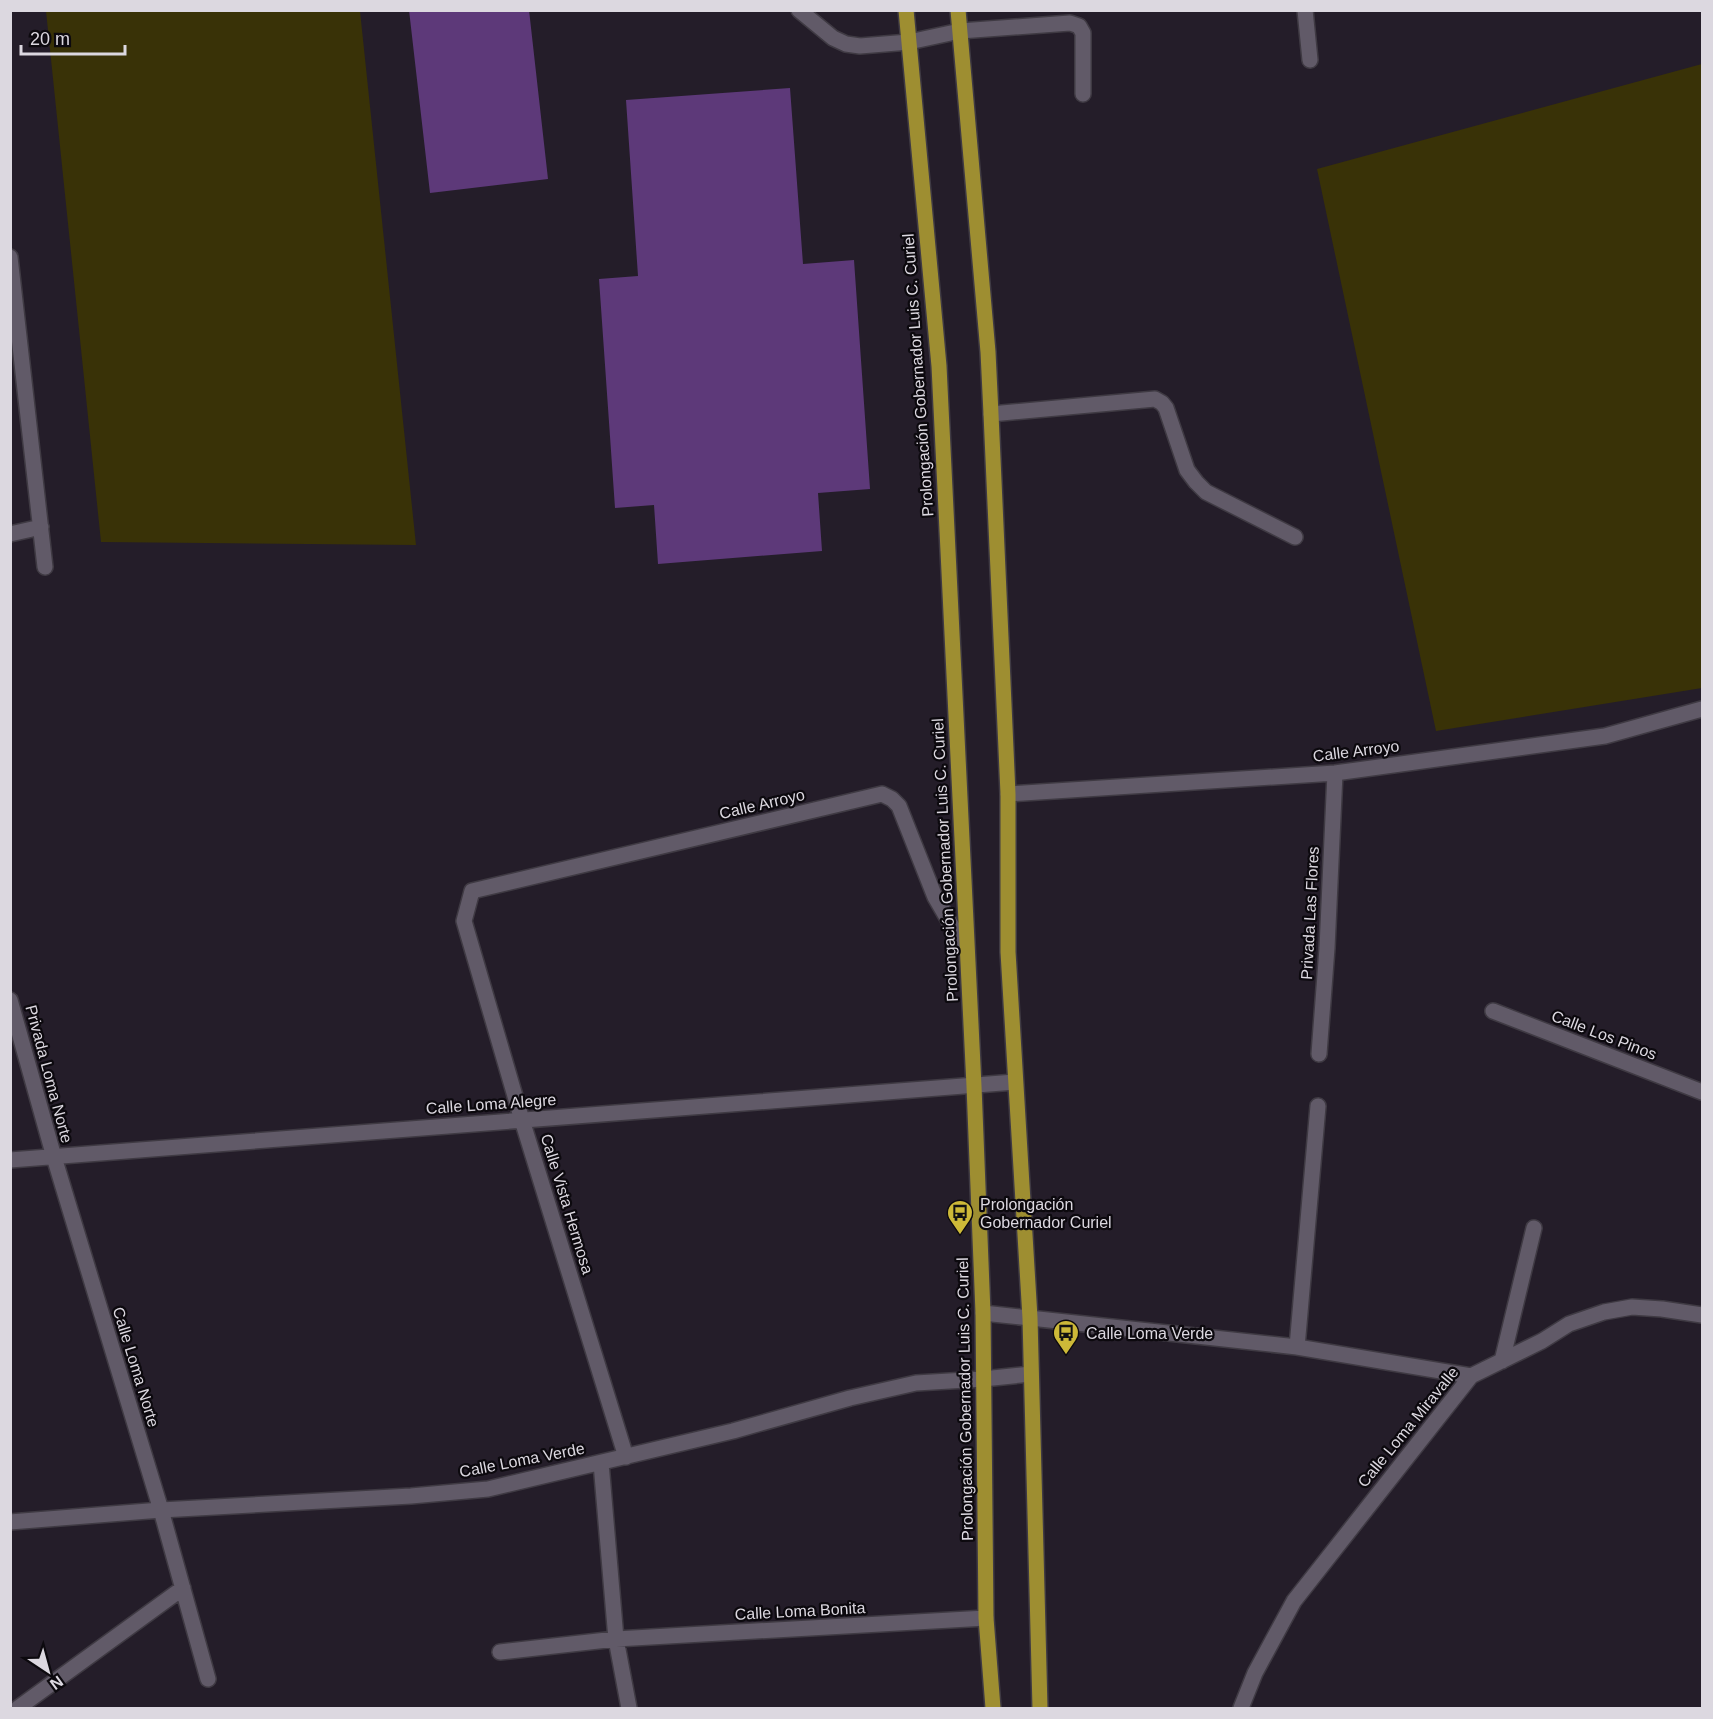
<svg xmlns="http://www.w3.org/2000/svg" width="1713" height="1719" font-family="Helvetica,sans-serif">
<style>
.green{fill:#393207}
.building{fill:#5d3979}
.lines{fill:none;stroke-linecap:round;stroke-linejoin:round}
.minor-casing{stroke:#3f3a43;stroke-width:18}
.major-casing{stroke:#3f3a43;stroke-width:18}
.minor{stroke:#615a68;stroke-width:15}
.major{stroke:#9e8e31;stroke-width:15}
.labels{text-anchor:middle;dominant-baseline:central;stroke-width:4.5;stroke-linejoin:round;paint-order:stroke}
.street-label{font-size:16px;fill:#dcd8e0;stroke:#0c090e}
.poi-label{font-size:16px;fill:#dcd8e0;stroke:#0c090e;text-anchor:start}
</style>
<rect width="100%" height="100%" fill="#241d29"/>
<path class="green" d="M46,11H360L416,545L101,542Z
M1702,64V688L1436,731L1317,169Z"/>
<path class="building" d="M409,10H529L548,179L430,193Z
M790,88L803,264L854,260L870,489L818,493L822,551L658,564L654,505L615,508L599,279L638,276L626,100Z"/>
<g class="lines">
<defs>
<path id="minor" d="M799,10L833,38L846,44L860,46L909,42L960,31L1070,23L1079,26L1083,33V94
M1305,10L1310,60
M10,257L45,567
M991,414L1155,399L1162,403L1166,408L1187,470L1196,482L1206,492L1295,537
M10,534L41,527
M1008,794L1335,773L1605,736L1702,709
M10,1000L54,1157L161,1510L208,1679
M1493,1011L1702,1092
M1319,1054L1327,948L1335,773
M10,1160L1015,1082
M983,1313L1297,1347L1471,1376
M1297,1347L1318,1106
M1502,1361L1534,1228
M626,1457L522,1120L464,921L472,891L882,794L892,799L899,806L935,897L967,952
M601,1463L616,1639L629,1708
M10,1522L161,1510L411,1496L488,1489L733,1431L850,1398L916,1383L983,1379L1031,1374
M500,1652L616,1639L986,1618
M18,1708L183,1588
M1241,1708L1255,1673L1294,1601L1471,1376L1542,1341L1569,1324L1604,1312L1632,1307L1662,1309L1702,1315"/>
<path id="major" d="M906,10L939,366L974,1086L983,1313L986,1618L993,1708
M958,10L988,352L991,414L1008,794V952L1030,1318L1040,1708"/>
</defs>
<use href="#minor" class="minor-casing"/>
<use href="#major" class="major-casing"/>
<use href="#minor" class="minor"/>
<use href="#major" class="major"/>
</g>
<defs>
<symbol id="bus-pin" viewBox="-11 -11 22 30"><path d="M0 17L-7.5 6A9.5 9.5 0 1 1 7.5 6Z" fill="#cdb938" stroke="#0c090e"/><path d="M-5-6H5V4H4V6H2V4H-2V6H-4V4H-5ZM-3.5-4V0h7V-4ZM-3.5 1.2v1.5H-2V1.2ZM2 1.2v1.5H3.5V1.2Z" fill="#111"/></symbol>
</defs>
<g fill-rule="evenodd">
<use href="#bus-pin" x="945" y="1198" width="30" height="40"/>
<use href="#bus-pin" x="1051" y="1318" width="30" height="40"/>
</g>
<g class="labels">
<g class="street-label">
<text transform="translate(918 375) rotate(-94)">Prolongación Gobernador Luis C. Curiel</text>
<text transform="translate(1356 751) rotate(-7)">Calle Arroyo</text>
<text transform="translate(762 804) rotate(-13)">Calle Arroyo</text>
<text transform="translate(945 860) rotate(-93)">Prolongación Gobernador Luis C. Curiel</text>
<text transform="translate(1310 913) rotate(-87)">Privada Las Flores</text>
<text transform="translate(1604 1035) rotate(21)">Calle Los Pinos</text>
<text transform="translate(49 1074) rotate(75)">Privada Loma Norte</text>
<text transform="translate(491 1104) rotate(-4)">Calle Loma Alegre</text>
<text transform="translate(567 1204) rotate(73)">Calle Vista Hermosa</text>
<text transform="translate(136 1367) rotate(73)">Calle Loma Norte</text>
<text transform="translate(965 1399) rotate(-91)">Prolongación Gobernador Luis C. Curiel</text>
<text transform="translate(1408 1427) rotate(-51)">Calle Loma Miravalle</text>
<text transform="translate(522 1460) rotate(-11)">Calle Loma Verde</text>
<text transform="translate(800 1611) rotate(-3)">Calle Loma Bonita</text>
</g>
<g class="poi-label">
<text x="980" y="1204">Prolongación<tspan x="980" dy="18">Gobernador Curiel</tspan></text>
<text x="1086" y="1333">Calle Loma Verde</text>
</g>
</g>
<rect width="1713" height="1719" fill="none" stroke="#dcd8e0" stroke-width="24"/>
<g transform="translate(48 1671) rotate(144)" stroke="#0c090e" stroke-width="4.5" paint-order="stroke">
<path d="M0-4.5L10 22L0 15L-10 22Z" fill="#dcd8e0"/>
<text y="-9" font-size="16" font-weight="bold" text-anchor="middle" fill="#dcd8e0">N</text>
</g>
<path d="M21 45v9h104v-9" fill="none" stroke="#dcd8e0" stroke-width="3"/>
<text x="30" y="45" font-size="18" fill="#dcd8e0" stroke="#0c090e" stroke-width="4.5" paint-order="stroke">20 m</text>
</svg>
